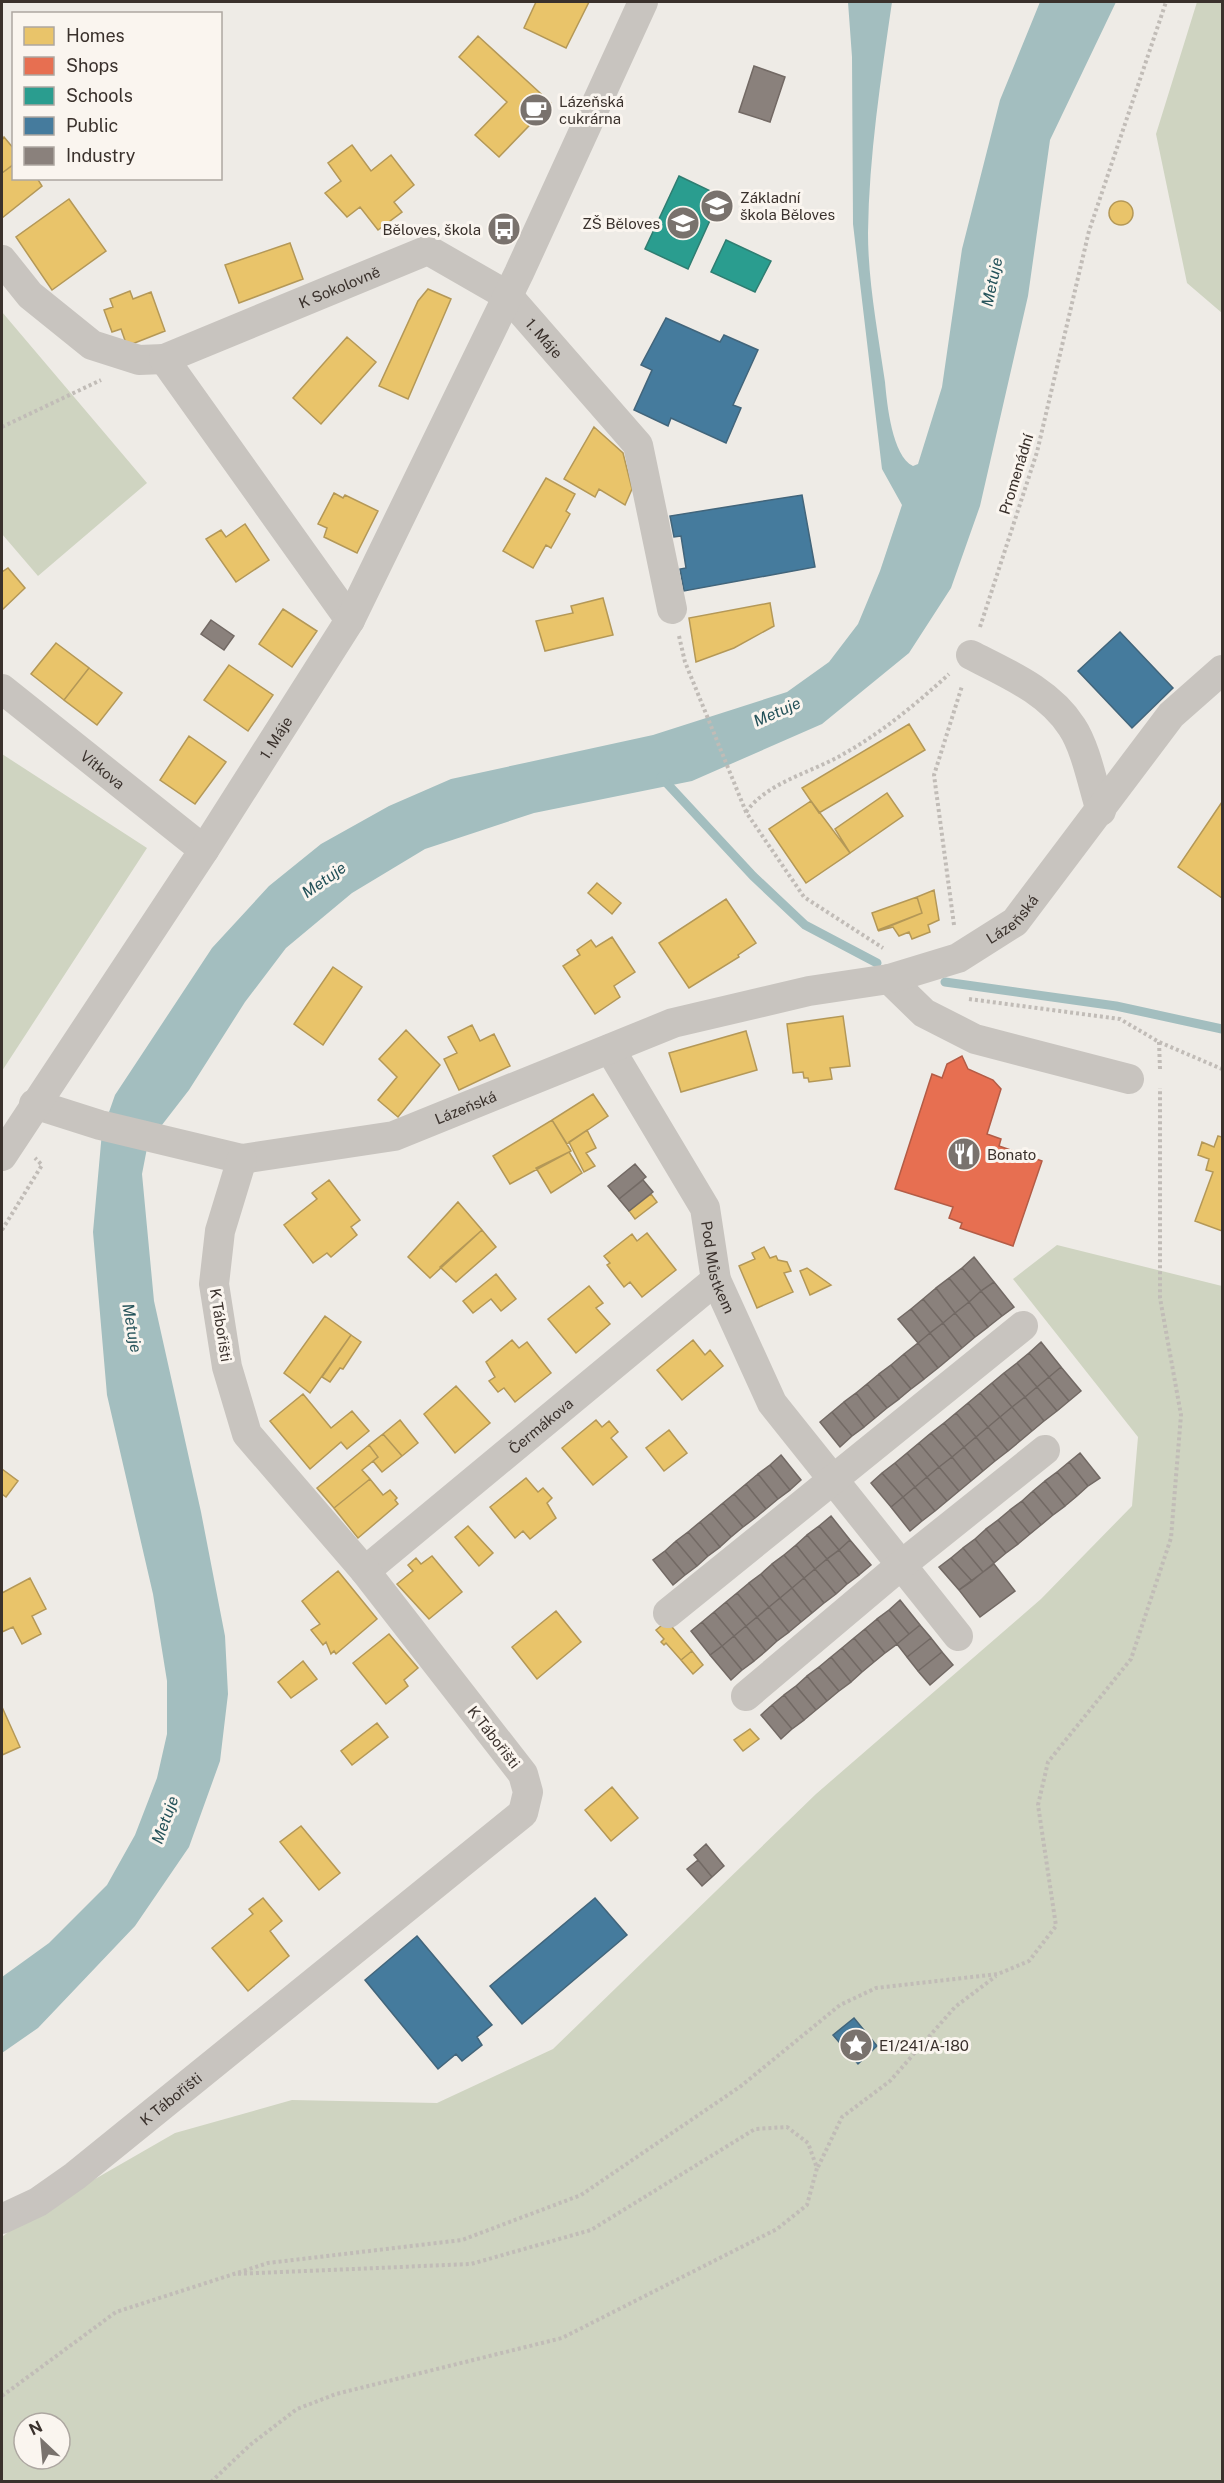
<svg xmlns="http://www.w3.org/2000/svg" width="1224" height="2483" font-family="'Public Sans',sans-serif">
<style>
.green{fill:#cfd4c1;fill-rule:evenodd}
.water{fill:#a3bebf}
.homes{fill:#e9c46a;stroke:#b49857;stroke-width:1.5}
.shops{fill:#e76f51;stroke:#b35c46;stroke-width:1.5}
.schools{fill:#2a9d8f;stroke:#2f7d71;stroke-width:1.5}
.public{fill:#457b9d;stroke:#42657b;stroke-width:1.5}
.industry{fill:#8a817c;stroke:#726964;stroke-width:1.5}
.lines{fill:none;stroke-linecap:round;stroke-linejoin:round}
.stream{stroke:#a3bebf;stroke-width:9}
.path{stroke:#c1bcb7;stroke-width:4;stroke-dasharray:3 3;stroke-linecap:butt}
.minor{stroke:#c8c4bf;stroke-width:30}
.labels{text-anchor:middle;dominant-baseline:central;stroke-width:6;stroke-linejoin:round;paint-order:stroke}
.poi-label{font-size:15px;fill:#3a312c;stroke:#faf5ef;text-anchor:start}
.street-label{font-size:15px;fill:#3a312c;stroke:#faf5ef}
.water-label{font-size:16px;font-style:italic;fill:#245259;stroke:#faf5ef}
</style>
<rect width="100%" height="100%" fill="#eeebe6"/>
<path class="green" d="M1197,2H1222V313L1187,283L1156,134Z
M2,312L147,483L38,576L2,534Z
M2,754L147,848L2,1071Z
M1057,1245L1222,1286V2481L2,2482V2237L22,2221L175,2133L292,2100L437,2103L553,2049L816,1794L1041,1599L1132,1506L1138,1437L1013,1279ZM24,2423H60V2459H24Z"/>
<path class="water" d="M848,2H892C881,78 869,155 868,233C868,282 878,333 885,382C887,404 892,456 913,466L918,464L942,387L962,249L1000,100L1040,2H1116L1050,140L1028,296L980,506L951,588L909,653L822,724L692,781L534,813L425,849L352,893L286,948L245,1002L189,1090L148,1143L142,1174L154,1301L201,1512L225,1636L228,1694L220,1761L189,1847L135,1926L38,2028L2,2053V1977L49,1943L107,1885L135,1835L157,1778L167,1734V1681L153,1594L107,1395L93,1232L102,1132L115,1095L212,948L269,886L321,844L389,806L451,779L653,735L787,692L829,662L858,624L880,571L902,505L882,469L853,224L852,57Z"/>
<path class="homes" d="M536,2H589L566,48L524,28Z
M478,36L551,103L499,157L475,135L507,102L459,57Z
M4,137L14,149V164L2,173V140Z
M352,145L371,171L391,155L414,185L394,202L402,212L378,230L360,207L347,217L325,193L341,181L328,163Z
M14,164V178H37L42,186L2,218V173Z
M69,199L106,251L52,290L16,237Z
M1109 213a12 12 0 1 1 24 0a12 12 0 1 1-24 0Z
M290,243L303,279L239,303L225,265Z
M428,289L451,299L408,399L379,386L418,301Z
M130,291L133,299L151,292L165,331L127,346L121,329L112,332L104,310L113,307L110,299Z
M347,337L376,362L321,424L293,398Z
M594,427L623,453L632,489L625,505L599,489L595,497L564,479Z
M546,478L575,494L566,511L570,514L551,548L546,545L533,568L503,551Z
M334,493L343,498L345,495L378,511L357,553L324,537L327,528L318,524Z
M245,524L269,560L236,582L206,539L221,530L226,537Z
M8,568L25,588L2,610V572Z
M603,598L613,635L545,651L536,621L573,613L571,606Z
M770,603L774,626L734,648L696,662L689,618Z
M283,609L317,631L292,667L259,644Z
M56,643L89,668L64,700L31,674Z
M229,665L273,695L248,731L204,700Z
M89,668L122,693L97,725L64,700Z
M909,724L925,750L819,813L802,788Z
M189,736L226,762L195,804L160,780Z
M887,793L903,816L850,853L835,829Z
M811,801L850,853L806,883L769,829Z
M1222,802V898L1178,867Z
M597,883L621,903L612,914L588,893Z
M934,890L939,920L928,925L930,932L912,939L909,932L899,936L893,927L878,931L922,913L917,897Z
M917,897L922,913L878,930L872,913Z
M726,899L756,943L738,955L739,957L689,988L659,943Z
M612,937L635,972L614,986L620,997L595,1014L563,966L580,955L577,950L591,940L596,947Z
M333,967L362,987L323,1045L294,1024Z
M843,1016L850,1066L830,1068L832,1079L809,1082L808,1078H804L803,1072L793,1073L787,1024Z
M472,1025L480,1041L494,1034L510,1066L459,1090L444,1059L457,1053L448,1037Z
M406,1030L440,1065L398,1117L378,1100L397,1077L379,1059Z
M746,1031L757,1070L681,1092L669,1053Z
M593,1094L608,1116L567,1144L552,1120Z
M552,1120L571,1151L510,1184L493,1156Z
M587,1130L596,1148L586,1153L595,1166L584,1172L569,1142Z
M1218,1136L1222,1137V1231L1195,1221L1213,1172L1206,1170L1209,1159L1198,1155L1202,1142L1214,1147Z
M569,1152L582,1173L551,1193L536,1168Z
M329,1180L360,1220L351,1227L357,1235L331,1257L327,1253L313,1263L284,1225L317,1199L312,1193Z
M651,1194L657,1202L635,1219L629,1211Z
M458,1202L482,1230L430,1278L408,1257Z
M482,1230L496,1247L456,1282L440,1267Z
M647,1233L676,1270L642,1297L630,1282L624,1287L607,1265L610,1263L604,1256L632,1234L637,1241Z
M764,1247L770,1258L776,1256L778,1260L787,1262L791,1271L784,1273L793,1292L757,1308L739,1266L755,1259L752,1253Z
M807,1268L831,1285L810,1295L800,1271Z
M496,1274L516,1299L501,1311L491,1299L473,1313L463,1301Z
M589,1286L603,1303L596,1308L610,1324L576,1353L548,1319Z
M325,1316L351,1335L310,1393L284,1373Z
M351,1335L361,1342L343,1369L340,1368L330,1382L322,1377Z
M512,1340L519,1348L527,1342L551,1373L515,1402L504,1388L498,1392L489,1381L495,1377L486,1362Z
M693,1340L705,1355L710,1350L723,1366L682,1400L657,1370Z
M456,1386L490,1423L455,1453L424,1414Z
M303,1394L331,1428L352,1411L369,1431L347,1449L341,1442L310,1469L270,1421Z
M400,1420L418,1443L402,1456L383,1434Z
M596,1420L602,1427L609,1421L618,1432L611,1438L627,1457L593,1485L562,1448Z
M669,1430L687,1453L664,1471L646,1448Z
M383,1434L402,1456L382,1472L373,1461L378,1457L369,1445Z
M369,1445L378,1457L362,1470L370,1479L334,1508L317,1488Z
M2,1469L18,1481L6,1497L2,1494Z
M526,1478L538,1492L543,1488L552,1498L547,1503L556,1518L530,1539L523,1531L515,1538L490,1507Z
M370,1479L383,1495L390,1490L397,1498L395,1500L398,1504L358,1538L334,1508Z
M468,1526L493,1553L479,1566L455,1537Z
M432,1556L462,1592L429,1619L397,1584L413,1571L408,1565L416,1558L421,1564Z
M338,1571L377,1619L336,1654L334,1651L331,1654L326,1642L323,1645L311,1630L320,1624L302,1601Z
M30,1578L46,1609L32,1616L41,1634L22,1644L13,1627L2,1632V1593Z
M556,1611L581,1642L537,1679L512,1647Z
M667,1621L692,1651L681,1660L666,1643L664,1645L661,1642L664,1639L656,1630Z
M389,1634L418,1668L404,1680L408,1686L386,1704L353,1663Z
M692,1651L703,1665L693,1674L681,1660Z
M303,1661L317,1679L291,1698L278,1682Z
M2,1707L20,1747L2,1755Z
M377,1723L388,1737L352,1765L341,1751Z
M750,1729L759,1739L743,1751L734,1740Z
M612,1787L638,1818L611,1841L585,1810Z
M301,1826L340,1873L319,1890L280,1842Z
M263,1898L282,1921L270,1931L289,1956L248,1991L212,1948L253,1914L249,1909Z"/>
<path class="shops" d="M962,1056L968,1069L993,1080L1001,1089L987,1134L1001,1139L999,1146L1042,1161L1013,1246L960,1228L962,1223L949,1218L953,1207L895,1189L932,1074L942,1078L947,1064Z"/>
<path class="schools" d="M679,176L721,196L688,269L645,249Z
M726,240L771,261L755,292L711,272Z"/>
<path class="public" d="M666,318L720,342L724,335L758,350L733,405L741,408L726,443L671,418L668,426L634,410L652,370L641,365Z
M802,495L815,567L684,591L680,569L686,568L681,536L674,537L670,516Z
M1120,632L1173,688L1132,728L1078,671Z
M595,1898L627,1935L522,2024L490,1986Z
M417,1936L492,2025L477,2037L482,2045L462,2061L456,2054L438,2069L365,1980Z
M854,2018L877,2046L858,2064L833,2035Z"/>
<path class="industry" d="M754,66L785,77L770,122L739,112Z
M211,620L234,636L224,650L201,634Z
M635,1164L646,1177L619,1199L608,1186Z
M643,1180L653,1192L629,1211L619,1199Z
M974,1257L994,1282L981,1291L962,1268Z
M962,1268L981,1291L969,1302L949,1278Z
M949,1278L969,1302L955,1313L936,1288Z
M994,1282L1014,1307L1002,1316L981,1291Z
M936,1288L955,1313L943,1323L923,1299Z
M981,1291L1002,1316L988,1327L969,1302Z
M923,1299L943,1323L930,1333L911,1309Z
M969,1302L988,1327L975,1337L955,1313Z
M911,1309L930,1333L918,1343L898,1319Z
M955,1313L975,1337L962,1348L943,1323Z
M943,1323L962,1348L950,1358L930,1333Z
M930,1333L950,1358L938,1368L918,1343Z
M1041,1342L1061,1367L1049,1377L1029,1353Z
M918,1343L938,1368L924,1379L904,1354Z
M1029,1353L1049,1377L1037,1387L1017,1363Z
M904,1354L924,1379L911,1389L891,1365Z
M1017,1363L1037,1387L1025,1397L1004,1373Z
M891,1365L911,1389L899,1399L879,1374Z
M1061,1367L1081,1391L1069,1401L1049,1377Z
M1004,1373L1025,1397L1012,1407L992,1383Z
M879,1374L899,1399L887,1408L867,1384Z
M1049,1377L1069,1401L1057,1411L1037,1387Z
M992,1383L1012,1407L1000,1417L980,1393Z
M867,1384L887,1408L875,1418L856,1393Z
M1037,1387L1057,1411L1044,1421L1025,1397Z
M856,1393L875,1418L864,1427L844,1402Z
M980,1393L1000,1417L988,1427L968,1403Z
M1025,1397L1044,1421L1032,1431L1012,1407Z
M844,1402L864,1427L852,1436L832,1412Z
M968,1403L988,1427L976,1437L956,1413Z
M1012,1407L1032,1431L1020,1441L1000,1417Z
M832,1412L852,1436L840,1447L820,1422Z
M956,1413L976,1437L964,1447L944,1423Z
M1000,1417L1020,1441L1008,1451L988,1427Z
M944,1423L964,1447L952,1457L931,1433Z
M988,1427L1008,1451L995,1461L976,1437Z
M931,1433L952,1457L939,1467L919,1443Z
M976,1437L995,1461L983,1471L964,1447Z
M919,1443L939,1467L927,1477L907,1453Z
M964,1447L983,1471L971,1481L952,1457Z
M907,1453L927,1477L915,1487L895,1463Z
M1080,1453L1100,1478L1088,1486L1069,1462Z
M781,1455L801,1480L790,1490L770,1465Z
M952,1457L971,1481L959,1491L939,1467Z
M1069,1462L1088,1486L1077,1496L1057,1472Z
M895,1463L915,1487L903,1497L882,1473Z
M770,1465L790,1490L778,1499L758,1474Z
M939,1467L959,1491L947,1501L927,1477Z
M1057,1472L1077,1496L1065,1506L1045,1481Z
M882,1473L903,1497L891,1507L871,1483Z
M758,1474L778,1499L766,1509L746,1484Z
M927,1477L947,1501L935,1511L915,1487Z
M1045,1481L1065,1506L1053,1515L1033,1491Z
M746,1484L766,1509L755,1518L734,1494Z
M915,1487L935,1511L922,1521L903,1497Z
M1033,1491L1053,1515L1041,1525L1022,1501Z
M734,1494L755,1518L743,1527L723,1503Z
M903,1497L922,1521L910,1531L891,1507Z
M1022,1501L1041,1525L1030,1534L1010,1510Z
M723,1503L743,1527L731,1537L711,1513Z
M1010,1510L1030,1534L1018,1544L998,1520Z
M711,1513L731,1537L720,1547L700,1522Z
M831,1516L850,1540L839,1550L819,1526Z
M998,1520L1018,1544L1006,1553L986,1529Z
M700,1522L720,1547L708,1556L688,1532Z
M819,1526L839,1550L827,1559L807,1535Z
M986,1529L1006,1553L994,1563L975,1539Z
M688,1532L708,1556L697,1566L676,1541Z
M807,1535L827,1559L815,1569L796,1545Z
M975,1539L994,1563L983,1572L963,1548Z
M850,1540L871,1565L859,1575L839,1550Z
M676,1541L697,1566L685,1575L665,1551Z
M796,1545L815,1569L804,1578L784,1555Z
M963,1548L983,1572L972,1581L951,1558Z
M839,1550L859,1575L847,1584L827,1559Z
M665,1551L685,1575L673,1585L653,1560Z
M784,1555L804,1578L792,1588L772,1564Z
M951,1558L972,1581L959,1590L939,1567Z
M827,1559L847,1584L836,1594L815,1569Z
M772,1564L792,1588L780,1598L761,1574Z
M994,1564L1015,1591L980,1617L959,1590Z
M815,1569L836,1594L824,1603L804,1578Z
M761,1574L780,1598L769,1607L749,1583Z
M804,1578L824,1603L812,1613L792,1588Z
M749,1583L769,1607L757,1617L737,1593Z
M792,1588L812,1613L801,1622L780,1598Z
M737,1593L757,1617L746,1626L726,1602Z
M780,1598L801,1622L789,1632L769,1607Z
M900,1600L920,1625L909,1634L889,1610Z
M726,1602L746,1626L734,1636L714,1612Z
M769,1607L789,1632L777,1641L757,1617Z
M889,1610L909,1634L897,1644L877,1619Z
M714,1612L734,1636L722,1646L702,1622Z
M757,1617L777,1641L766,1651L746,1626Z
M877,1619L897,1644L885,1653L865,1629Z
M702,1622L722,1646L710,1655L691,1631Z
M920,1625L931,1638L907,1657L897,1644Z
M746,1626L766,1651L754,1661L734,1636Z
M865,1629L885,1653L874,1662L854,1638Z
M734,1636L754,1661L742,1670L722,1646Z
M854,1638L874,1662L862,1672L842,1648Z
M931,1638L942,1652L918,1671L907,1657Z
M722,1646L742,1670L731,1680L710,1655Z
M842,1648L862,1672L851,1682L831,1657Z
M942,1652L953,1665L930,1685L918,1671Z
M831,1657L851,1682L839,1691L819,1667Z
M819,1667L839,1691L827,1701L807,1676Z
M807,1676L827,1701L816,1710L796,1686Z
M796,1686L816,1710L804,1720L784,1695Z
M784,1695L804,1720L792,1729L772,1705Z
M772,1705L792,1729L781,1739L761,1715Z
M706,1844L724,1866L712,1877L694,1855Z
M698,1860L712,1877L702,1886L687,1869Z"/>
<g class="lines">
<path class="stream" d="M661,777L753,876L805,925L877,963
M945,982L1116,1006L1222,1029"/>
<path class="path" d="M2,427L101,380
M980,627L1037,452L1089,231L1166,2
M679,636L685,662L746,812L804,897L883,948
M746,812C767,783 809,773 840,756C880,734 915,705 949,674
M954,925L934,775L962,686
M969,999L1120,1019L1159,1042L1222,1069
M1159,1042L1160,1069
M2,1230L42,1165L35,1158
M818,2167L842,2117L890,2081L955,2007L996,1976
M2,2396L116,2312L268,2263L462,2240L581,2195L741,2086L840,2005L876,1988L998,1974L1029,1961L1056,1926L1038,1805L1048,1762L1131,1659L1171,1538L1181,1415L1160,1298V1088
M211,2482L250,2445L297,2409L336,2394L562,2338L777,2229L807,2205L817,2168L808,2143L787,2127L755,2129L591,2230L471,2264L234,2274"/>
<g class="minor">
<path d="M2,260L30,295L92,345L139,360L164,359"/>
<path id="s1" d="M350,620L164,359L428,250L508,296L638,445L672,609"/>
<path d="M971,655C1008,674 1049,691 1072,727C1086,748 1093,786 1101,811"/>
<path id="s2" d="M2,689L204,850"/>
<path d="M889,979L924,1013L975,1039L1129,1079"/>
<path id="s3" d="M610,1049L705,1208L716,1280L772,1403L958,1636"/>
<path id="s4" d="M34,1104L100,1125L242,1159L394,1136L673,1023L809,991L889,979L958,958L1015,922L1171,715L1222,670"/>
<path id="s5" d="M2,1156L204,850L350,620L519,273L643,2"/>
<path id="s6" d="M365,1571L716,1280"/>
<path d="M668,1613L1023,1326"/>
<path d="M746,1696L900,1566L1045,1450"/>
<path id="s7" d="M2,2219L38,2202L75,2176L523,1813L528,1792L523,1774L365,1571L247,1434L227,1367L214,1284L220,1231L242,1159"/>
</g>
</g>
<defs>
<symbol id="cafe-disc" viewBox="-11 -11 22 22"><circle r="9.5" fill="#79726d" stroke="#faf5ef"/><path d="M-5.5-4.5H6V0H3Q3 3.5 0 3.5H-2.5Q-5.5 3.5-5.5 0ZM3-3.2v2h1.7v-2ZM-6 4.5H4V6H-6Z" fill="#fff"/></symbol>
<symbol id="school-disc" viewBox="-11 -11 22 22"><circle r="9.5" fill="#79726d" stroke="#faf5ef"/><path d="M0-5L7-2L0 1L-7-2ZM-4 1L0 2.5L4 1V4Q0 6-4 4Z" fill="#fff"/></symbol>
<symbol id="bus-disc" viewBox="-11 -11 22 22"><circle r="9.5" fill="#79726d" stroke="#faf5ef"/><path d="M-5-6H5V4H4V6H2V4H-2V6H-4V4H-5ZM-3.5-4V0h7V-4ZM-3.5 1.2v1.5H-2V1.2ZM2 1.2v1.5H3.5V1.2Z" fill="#fff"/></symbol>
<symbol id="restaurant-disc" viewBox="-11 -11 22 22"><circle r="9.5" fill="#79726d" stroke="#faf5ef"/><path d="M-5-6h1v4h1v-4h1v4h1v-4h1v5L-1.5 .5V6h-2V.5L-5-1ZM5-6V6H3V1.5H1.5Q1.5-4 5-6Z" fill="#fff"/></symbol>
<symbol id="sight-disc" viewBox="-11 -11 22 22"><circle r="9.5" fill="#79726d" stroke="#faf5ef"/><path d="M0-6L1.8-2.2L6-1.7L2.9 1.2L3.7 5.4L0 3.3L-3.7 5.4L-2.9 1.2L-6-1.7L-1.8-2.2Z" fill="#fff"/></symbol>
</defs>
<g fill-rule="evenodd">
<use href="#cafe-disc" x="517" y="91" width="38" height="38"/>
<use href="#school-disc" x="698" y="187" width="38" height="38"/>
<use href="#school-disc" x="664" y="204" width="38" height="38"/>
<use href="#bus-disc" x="485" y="210" width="38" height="38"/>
<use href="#restaurant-disc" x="945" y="1135" width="38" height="38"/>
<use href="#sight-disc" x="837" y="2026" width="38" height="38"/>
</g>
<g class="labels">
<g class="poi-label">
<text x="559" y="101">Lázeňská<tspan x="559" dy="17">cukrárna</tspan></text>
<text x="740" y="197">Základní<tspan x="740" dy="17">škola Běloves</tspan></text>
<text x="660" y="223" text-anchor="end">ZŠ Běloves</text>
<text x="481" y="229" text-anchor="end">Běloves, škola</text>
<text x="987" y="1154">Bonato</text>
<text x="879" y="2045">E1/241/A-180</text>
</g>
<g class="street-label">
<text stroke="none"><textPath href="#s1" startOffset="510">K Sokolovně</textPath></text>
<text stroke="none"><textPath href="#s1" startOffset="754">1. Máje</textPath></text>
<text transform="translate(1016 474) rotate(-73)">Promenádní</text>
<text stroke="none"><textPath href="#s5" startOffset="500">1. Máje</textPath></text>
<text stroke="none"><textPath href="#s2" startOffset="129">Vítkova</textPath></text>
<text stroke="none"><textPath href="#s4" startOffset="1030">Lázeňská</textPath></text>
<text stroke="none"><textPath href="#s4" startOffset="446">Lázeňská</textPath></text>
<text stroke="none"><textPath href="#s3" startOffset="246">Pod Můstkem</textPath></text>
<text transform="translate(221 1325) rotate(81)">K Tábořišti</text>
<text stroke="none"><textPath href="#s6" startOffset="228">Čermákova</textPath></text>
<text transform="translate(494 1737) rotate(52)">K Tábořišti</text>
<text stroke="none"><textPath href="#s7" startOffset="208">K Tábořišti</textPath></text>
</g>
<g class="water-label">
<text transform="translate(992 282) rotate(-78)">Metuje</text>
<text transform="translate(777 712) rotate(-24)">Metuje</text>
<text transform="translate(324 880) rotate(-35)">Metuje</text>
<text transform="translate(132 1328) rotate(80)">Metuje</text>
<text transform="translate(165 1820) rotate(-70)">Metuje</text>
</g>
</g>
<rect width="1224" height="2483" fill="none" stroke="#3a312c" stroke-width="6"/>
<rect x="12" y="12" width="210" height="168" fill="#faf5ef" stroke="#ada7a1" stroke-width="1.5"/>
<rect x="24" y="27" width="30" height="18" fill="#e9c46a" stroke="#ada7a1" stroke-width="1.5"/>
<text x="66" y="42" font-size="18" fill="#3a312c">Homes</text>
<rect x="24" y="57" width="30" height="18" fill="#e76f51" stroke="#ada7a1" stroke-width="1.5"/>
<text x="66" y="72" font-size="18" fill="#3a312c">Shops</text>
<rect x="24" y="87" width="30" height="18" fill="#2a9d8f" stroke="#ada7a1" stroke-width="1.5"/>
<text x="66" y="102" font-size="18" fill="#3a312c">Schools</text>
<rect x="24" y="117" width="30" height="18" fill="#457b9d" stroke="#ada7a1" stroke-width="1.5"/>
<text x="66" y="132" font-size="18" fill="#3a312c">Public</text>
<rect x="24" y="147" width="30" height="18" fill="#8a817c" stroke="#ada7a1" stroke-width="1.5"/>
<text x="66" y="162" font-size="18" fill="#3a312c">Industry</text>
<g transform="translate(42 2441) rotate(334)"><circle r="28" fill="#faf5ef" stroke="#ada7a1" stroke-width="1.5"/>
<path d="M0-4.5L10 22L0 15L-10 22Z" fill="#79726d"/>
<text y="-9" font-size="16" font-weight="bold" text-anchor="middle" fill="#3a312c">N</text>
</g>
</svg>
